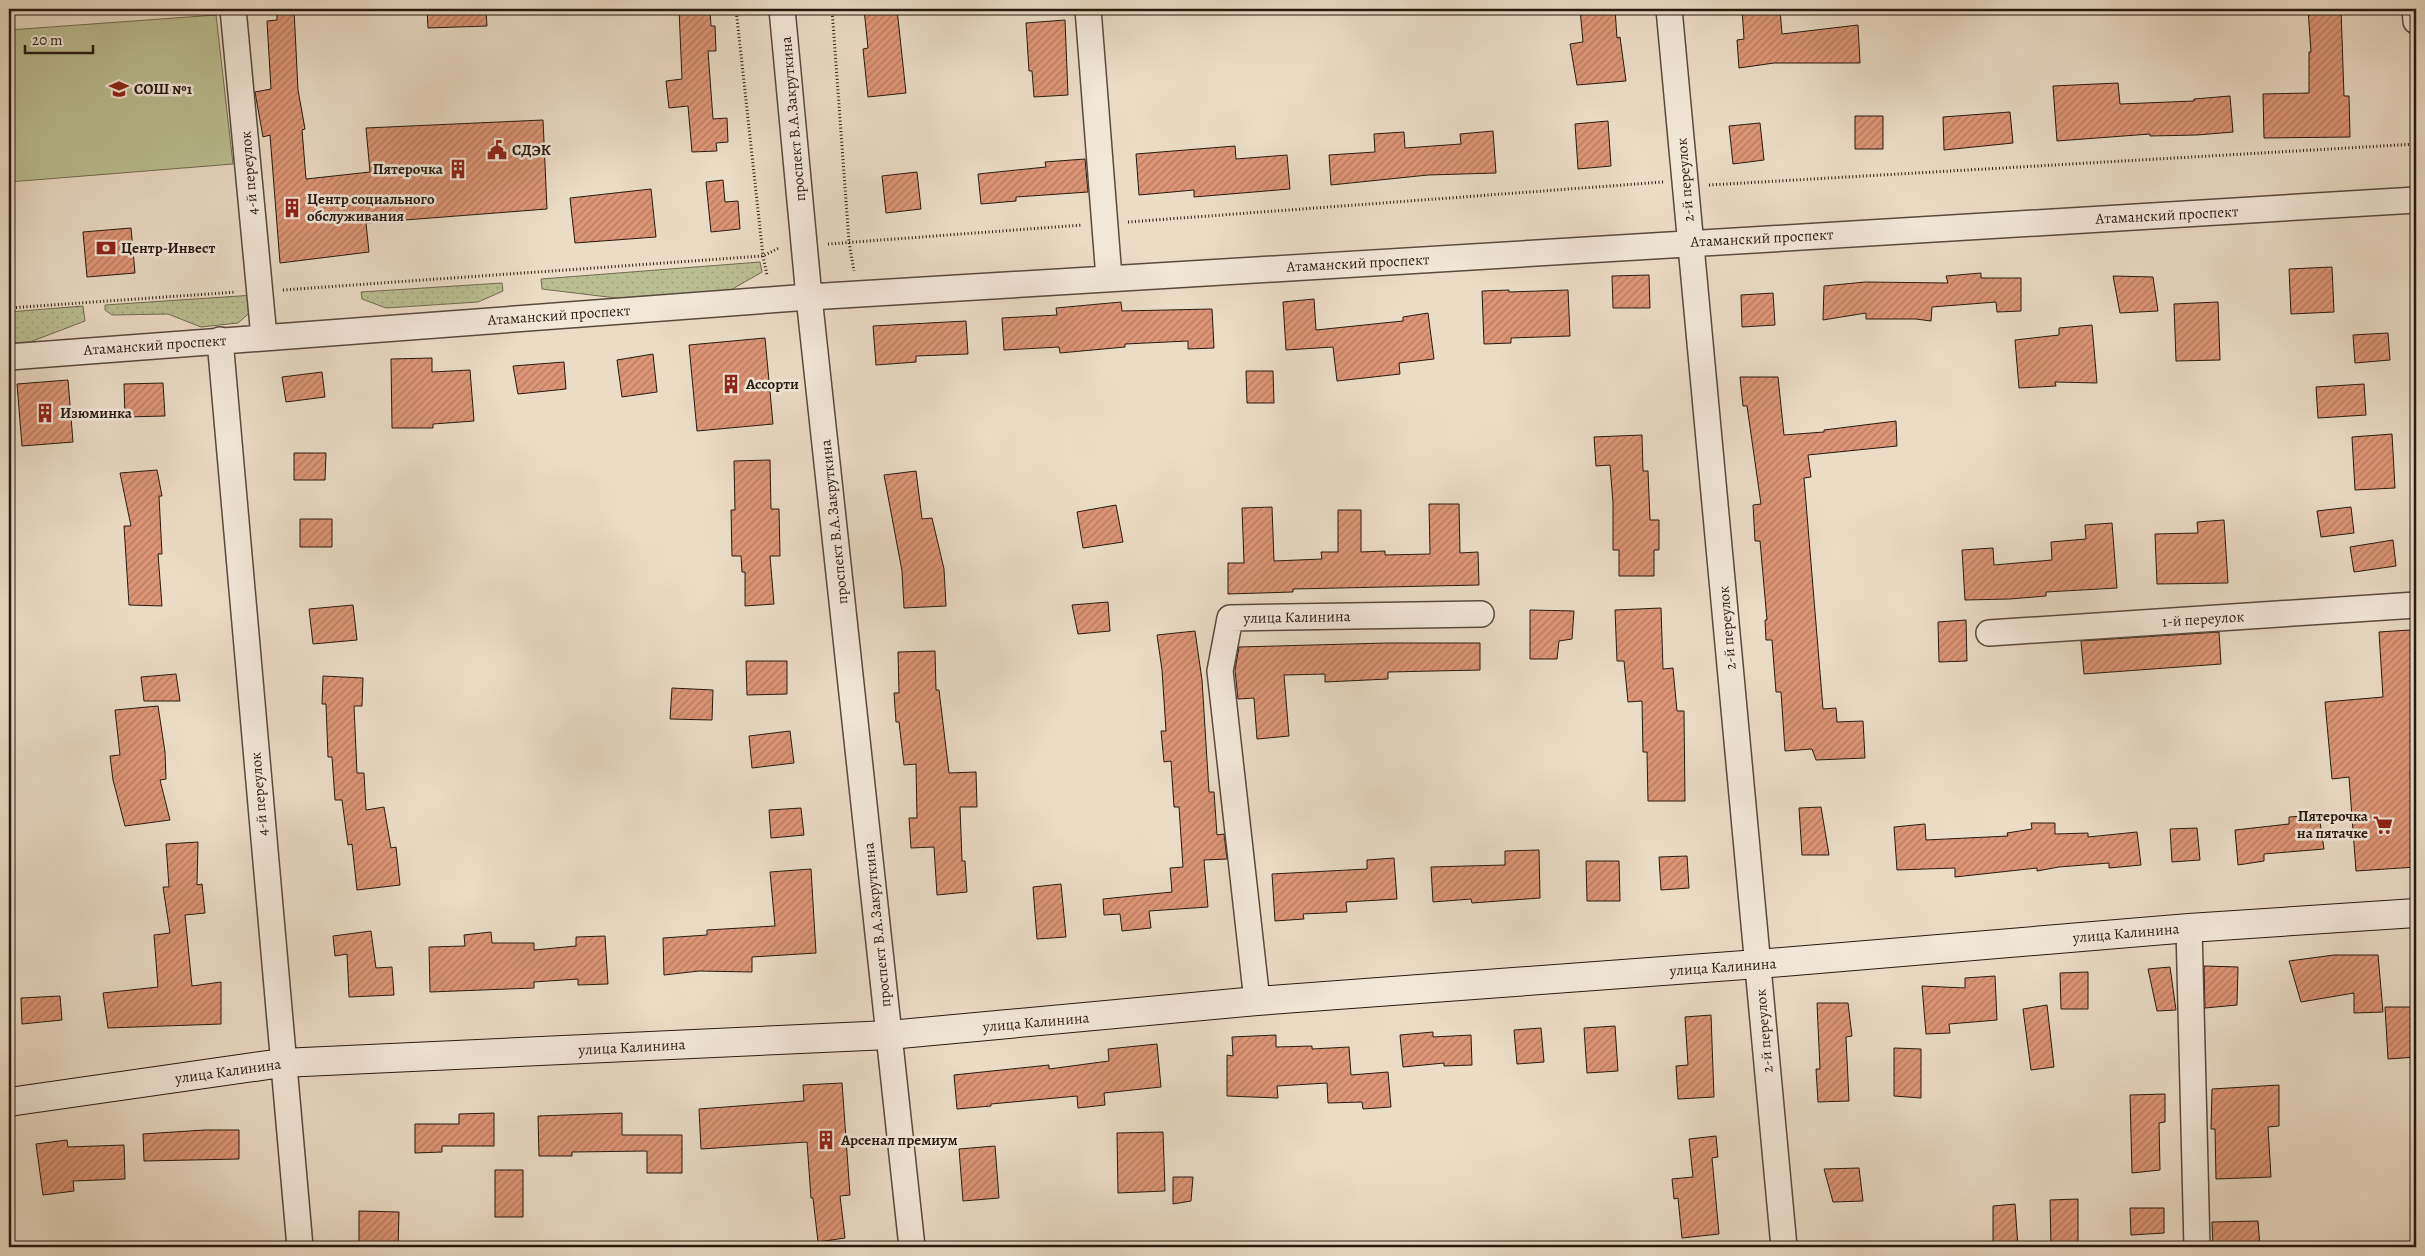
<svg xmlns="http://www.w3.org/2000/svg" width="2425" height="1256" font-family="Alegreya,serif">
<style>
.grass{fill:url(#grass-dots);stroke:#716c51}
.green{fill:#babf92;stroke:#716c51}
.building{fill:url(#building-hatch);stroke:#281910}
.lines{fill:none;stroke-linecap:round;stroke-linejoin:round}
.minor-casing{stroke:#594a3d;stroke-width:28}
.secondary-casing{stroke:#281910;stroke-width:30}
.path{stroke:#281910;stroke-width:3;stroke-dasharray:1 2.5;stroke-linecap:butt}
.minor{stroke:#f2e8d9;stroke-width:25}
.secondary{stroke:#f2e8d9;stroke-width:28}
.labels{text-anchor:middle;dominant-baseline:central;stroke-width:5;stroke-linejoin:round;paint-order:stroke}
.poi-label{font-size:15px;font-weight:bold;fill:#281910;stroke:#f2e8d9;text-anchor:start}
.street-label{font-size:15px;fill:#281910;stroke:#f2e8d9}
</style>
<defs>
<pattern id="grass-dots" width="8" height="8" patternUnits="userSpaceOnUse" patternTransform="scale(1.25)"><rect width="8" height="8" fill="#babf92"/><path d="M2 2h.1M6 6h.1" fill="none" stroke="#a0a47d" stroke-width="1.8" stroke-linecap="round"/></pattern>
<pattern id="building-hatch" width="6" height="6" patternUnits="userSpaceOnUse" patternTransform="scale(1.25)"><rect width="6" height="6" fill="#dd9677"/><path d="M-1 1l2-2M0 6l6-6M5 7l2-2" fill="none" stroke="#b37a60"/></pattern>
</defs>
<rect width="100%" height="100%" fill="#ebdcc5"/>
<filter id="stains"><feTurbulence type="fractalNoise" baseFrequency=".004" numOctaves="4"/><feColorMatrix values="0 0 0 0 .2 0 0 0 0 .09 0 0 0 0 .02 0 0 0 .5 -.17"/></filter>
<radialGradient id="worn" r=".72"><stop offset=".6" stop-color="#630" stop-opacity="0"/><stop offset="1" stop-color="#630" stop-opacity=".3"/></radialGradient>
<path class="grass" d="M760,262L762,272L729,291L616,298L542,289L541,279Z
M502,283L503,291L478,302L386,308L362,299L361,292Z
M254,295V309L238,323L201,327L168,314L112,315L105,310V305Z
M83,306L85,321L30,342L9,343V312Z"/>
<path class="green" d="M216,15L233,164L9,182V30Z"/>
<path class="building" d="M277,9H294L298,90L305,129L302,130L306,179L370,172L366,128L543,120L547,209L366,223L369,252L280,263L270,135L263,137L255,92L271,89L267,21L277,20Z
M427,9H486L487,26L428,28Z
M679,9H710L711,26H715L716,51H708L713,119L727,118L728,142L716,143L717,151L692,152L688,106L669,108L666,81L682,79Z
M864,9H897L906,93L868,97L863,49L868,48Z
M1580,9H1615L1617,38L1620,37L1626,81L1577,85L1570,44L1583,42Z
M1742,9H1780L1782,34L1858,25L1860,63H1774L1739,68L1737,40L1744,39Z
M2308,9H2341L2344,96H2349L2350,137L2264,138L2263,94L2309,93V52H2311Z
M1065,20L1068,95L1034,97L1032,71H1029L1026,23Z
M2118,83L2120,104L2194,101V99L2230,96L2233,132L2197,135L2150,136V134L2057,141L2053,86Z
M2010,112L2013,143L1944,150L1943,117Z
M1855,116H1883V149H1855Z
M1608,121L1611,166L1578,169L1575,124Z
M1760,123L1764,160L1733,164L1729,126Z
M1493,131L1496,173L1428,175L1331,185L1329,155L1375,152L1374,134L1404,132L1405,148L1461,144L1460,134Z
M1235,146L1236,159L1287,155L1290,189L1194,197V190L1139,195L1136,154Z
M1085,159L1088,192L1016,197V201L981,204L978,174L1046,167L1045,162Z
M917,172L921,209L886,213L882,176Z
M723,180L725,202L738,201L740,229L711,232L706,182Z
M651,189L656,237L575,243L570,198Z
M131,228L135,273L87,277L83,232Z
M2332,267L2334,312L2291,314L2289,269Z
M1981,273V278H2021V311L1997,312L1996,302L1932,307L1931,321L1916,319H1866V313L1823,320L1824,286L1865,282L1948,283L1946,276Z
M1649,275L1650,308H1613L1612,276Z
M2113,276L2153,277L2158,311L2120,313Z
M1509,290V292L1568,290L1570,336L1511,338V343L1484,344L1482,291Z
M1773,293L1775,325L1742,327L1741,295Z
M1314,299L1316,330L1403,321V317L1428,313L1434,359L1399,363L1400,374L1337,381L1333,347L1286,350L1283,302Z
M1121,302L1122,311L1212,309L1214,348L1188,349V341L1125,344V347L1060,353L1059,347L1004,350L1002,318L1057,315L1056,308Z
M2218,302L2220,360L2176,361L2174,304Z
M966,321L968,354L916,356V362L876,365L873,326Z
M2092,325L2097,383L2055,382L2056,386L2019,388L2015,340L2059,335V328Z
M2388,333L2390,360L2355,363L2353,335Z
M765,338L773,424L697,431L689,345Z
M653,354L657,392L622,397L617,360Z
M432,358V372L470,370L474,421L433,424V428H392L391,359Z
M564,362L566,389L518,394L513,366Z
M1246,371H1273L1274,403H1247Z
M322,372L325,397L286,402L282,377Z
M1740,377H1778L1784,435L1824,432V430L1896,421L1897,446L1808,455L1811,477L1804,478L1823,709L1836,708L1837,722L1863,721L1865,758L1816,760L1812,749L1785,751L1781,692H1776L1772,640H1766L1765,620H1767L1760,541H1755L1753,505L1761,504L1747,406H1743Z
M68,380L73,442L22,446L17,384Z
M163,383L165,416L125,417L124,384Z
M2364,384L2366,415L2318,418L2316,387Z
M2392,434L2395,488L2355,490L2352,437Z
M1642,435L1643,471H1648L1650,520H1659V550H1654V576H1619V550H1613V503L1610,465L1596,466L1594,437Z
M294,453H326L325,480H294Z
M770,460L771,509H779L780,556H770L774,604L745,606V572H742L741,556H732L731,510H735L734,461Z
M157,470L162,496H159L162,554H158L162,606L129,605L124,526H131L120,473Z
M916,471L922,519L932,518L944,569L946,606L904,608L902,571L884,475Z
M1429,504H1459L1460,553L1478,552L1479,585L1293,589V592L1228,594V563H1244L1242,508L1272,507L1274,561L1322,559L1321,552H1338V510H1361V552L1385,551V555L1430,554Z
M1116,505L1123,542L1083,548L1077,512Z
M2351,507L2354,533L2321,537L2317,511Z
M300,519H332V547H300Z
M2224,520L2228,583L2157,584L2155,534L2198,533L2197,522Z
M2112,523L2117,588L2046,592V596L2010,599L1965,600L1962,550L1993,548L1994,565L2052,560L2051,542L2086,539L2085,525Z
M2393,540L2396,566L2354,572L2350,547Z
M1108,602L1110,631L1078,634L1072,605Z
M353,605L357,640L313,644L309,609Z
M1661,608L1663,669L1673,668L1677,711H1684L1685,801H1648L1647,752H1643L1642,701L1628,702L1624,661H1617L1615,610Z
M1530,610L1574,611L1572,639L1559,641L1557,659H1530Z
M1966,620L1967,661L1939,662L1938,622Z
M2410,630L2416,694V772H2410L2416,867L2356,871L2349,777L2332,779L2325,702L2383,697L2379,632Z
M1195,631L1202,680L1209,792H1214L1217,835L1224,834L1227,859L1204,860L1208,907L1149,911L1151,928L1122,931L1120,914L1104,915L1103,899L1172,892L1170,868L1183,867L1179,807H1174L1171,761L1164,762L1161,731H1166L1162,670L1157,635Z
M2219,632L2221,664L2084,674L2081,641Z
M1387,643H1480V670L1388,672V679L1325,682V674L1284,675L1289,736L1257,739L1254,698L1238,699L1235,670L1239,647Z
M935,651L936,690H939L949,773L976,772L977,807H960L962,861H965L967,892L937,895L934,847L911,848L909,818H917L916,764L904,765L899,722H896L894,693H899L898,652Z
M746,661H787V694L747,695Z
M176,674L180,701H144L141,677Z
M323,676L363,678L362,706H354L357,773H364L366,810L384,807L391,848L396,847L400,885L357,890L352,844L348,845L342,800H335L332,757H328L326,704H322Z
M672,688L713,690L712,720L670,719Z
M158,706L165,752L166,779L160,780L170,820L125,826L113,780L110,756L120,755L115,710Z
M790,731L794,763L752,768L749,736Z
M1821,807L1829,855H1802L1799,808Z
M801,808L804,835L771,838L769,810Z
M2319,815L2324,849L2264,854V861L2238,865L2235,830L2289,824V817Z
M2031,823H2055V834L2088,833V837L2137,832L2141,865L2109,868V863L2059,867L2037,871V868L1955,877V868L1897,870L1894,827L1925,824L1926,840L2008,836L2007,833L2032,829Z
M2197,828L2200,860L2172,862L2170,829Z
M198,842L197,885L202,884L205,913L185,915L192,986L221,982V1024L108,1028L103,993L158,987L154,935L170,933L163,887H169L166,844Z
M1539,850L1540,898L1472,903L1471,899L1433,902L1431,867L1505,865V851Z
M1687,856L1689,888L1661,890L1659,857Z
M1394,858L1397,899L1346,902L1347,912L1303,914L1304,919L1275,921L1272,874L1367,869V860Z
M1586,861H1619L1620,901H1587Z
M811,869L816,953L752,957V972L699,971L664,975L663,938L707,935V930L775,926L770,872Z
M1061,884L1066,937L1037,939L1033,887Z
M371,931L376,968L392,967L394,995L349,997L347,954L335,956L333,936Z
M491,932L492,943H534V950L576,946V937L605,936L608,984L578,985V979L534,982V988L430,992L429,947L465,946L464,935Z
M2334,955H2378L2383,1012L2354,1013V993L2301,1002L2289,961Z
M2204,966L2238,967L2237,1005L2205,1008Z
M2170,967L2176,1010L2157,1011L2148,969Z
M2088,972V1009H2061L2060,973Z
M1995,976L1997,1020L1949,1024L1950,1033L1926,1034L1922,986L1965,988V978Z
M60,996L62,1020L22,1024L21,998Z
M1817,1003H1848L1852,1036L1846,1037L1849,1101L1818,1102L1816,1069H1820Z
M2047,1005L2054,1067L2031,1070L2023,1009Z
M2385,1007H2416V1057L2388,1059Z
M1711,1015L1714,1097L1678,1099L1676,1066L1688,1065L1685,1017Z
M1615,1026L1618,1071L1587,1073L1584,1028Z
M1541,1028L1544,1062L1517,1064L1514,1030Z
M1433,1032V1037L1471,1035L1472,1065L1444,1066V1063L1403,1067L1400,1035Z
M1276,1035V1047L1312,1046V1049L1349,1047L1351,1075L1388,1072L1391,1107L1363,1109L1362,1102L1328,1103L1327,1083L1277,1086L1278,1098L1227,1096V1055L1233,1056L1232,1037Z
M1157,1044L1161,1087L1104,1093L1105,1105L1078,1108L1077,1096L991,1104V1106L957,1109L954,1075L1049,1065V1069L1109,1061L1108,1049Z
M1894,1048L1921,1049V1098L1894,1096Z
M842,1083L850,1195L840,1196L845,1238L818,1242L813,1198H811L807,1142L701,1149L699,1109L804,1101L803,1085Z
M2279,1085V1126L2268,1127L2271,1177L2216,1179L2215,1129H2211L2212,1089Z
M2165,1094V1122L2159,1123L2160,1170L2132,1173L2130,1095Z
M494,1113V1146H442V1152L415,1153V1124H459V1114Z
M622,1113V1135H682V1173H647V1151L572,1152V1156H539L538,1116Z
M205,1130H239V1159L144,1161L143,1134Z
M1163,1132L1165,1191L1118,1193L1117,1133Z
M1716,1136L1718,1157L1712,1158L1719,1234L1682,1238L1678,1198L1674,1199L1672,1179L1693,1177L1689,1139Z
M67,1140L68,1147L124,1145L125,1179L73,1181L74,1191L43,1195L36,1144Z
M995,1146L999,1198L963,1201L959,1149Z
M1859,1168L1863,1201L1833,1202L1824,1169Z
M495,1170H523V1217H495Z
M1173,1177H1193L1191,1201L1173,1204Z
M2078,1199V1247H2051L2050,1200Z
M2015,1204L2018,1247H1993V1206Z
M2130,1208H2164V1233L2131,1235Z
M359,1211L399,1212L398,1247H359Z
M2258,1221L2260,1247H2213L2212,1222Z"/>
<g class="lines">
<defs>
<path id="minor" d="M233,9L264,337
M782,9L809,297L912,1247
M1088,9L1109,278
M1669,9L1784,1247
M2415,9L2416,21
M220,340L300,1247
M9,357L809,297L2416,200
M1989,633L2416,605
M2189,928L2197,1247
M1257,1001L1220,671L1230,618L1481,614"/>
<path id="secondary" d="M9,1102L282,1063L889,1035L1257,1001L1758,964L2189,928L2416,913"/>
</defs>
<use href="#minor" class="minor-casing"/>
<use href="#secondary" class="secondary-casing"/>
<path class="path" d="M736,9L763,256L767,275
M832,9L849,242L854,271
M1709,185L2416,144
M1128,222L1663,182
M828,244L1082,225
M283,290L763,256L779,248
M9,308L236,292"/>
<use href="#minor" class="minor"/>
<use href="#secondary" class="secondary"/>
</g>
<defs>
<symbol id="school-bare" viewBox="-9 -9 18 18"><path d="M0-5L7-2L0 1L-7-2ZM-4 1L0 2.5L4 1V4Q0 6-4 4Z" fill="#8f2418" stroke="#f2e8d9" stroke-width="2.5" paint-order="stroke"/></symbol>
<symbol id="civic-bare" viewBox="-9 -9 18 18"><path d="M-.6-6.5H3V-4.5H.6V-3L4-1V1h2V6H-6V1h2V-1L-.6-3ZM-1.2 2.5V6h2.4V2.5Z" fill="#8f2418" stroke="#f2e8d9" stroke-width="2.5" paint-order="stroke"/></symbol>
<symbol id="building-bare" viewBox="-9 -9 18 18"><path d="M-4-6H4V6H1V3H-1V6H-4ZM-2.5-4.3h1.7v1.8h-1.7ZM.8-4.3h1.7v1.8H.8ZM-2.5-1h1.7V.8h-1.7ZM.8-1h1.7V.8H.8Z" fill="#8f2418" stroke="#f2e8d9" stroke-width="2.5" paint-order="stroke"/></symbol>
<symbol id="bank-bare" viewBox="-9 -9 18 18"><path d="M-6-4H6V4H-6ZM0-2.3a2.3 2.3 0 1 0 0 4.6a2.3 2.3 0 1 0 0-4.6Z" fill="#8f2418" stroke="#f2e8d9" stroke-width="2.5" paint-order="stroke"/></symbol>
<symbol id="supermarket-bare" viewBox="-9 -9 18 18"><path d="M-6-5.5h2.5l.6 2H6L4.5 2H-2.5L-4.4-4H-6ZM-1.5 3.2a1.3 1.3 0 1 0 .1 0ZM3 3.2a1.3 1.3 0 1 0 .1 0Z" fill="#8f2418" stroke="#f2e8d9" stroke-width="2.5" paint-order="stroke"/></symbol>
</defs>
<g fill-rule="evenodd">
<use href="#school-bare" x="105" y="75" width="28" height="28"/>
<use href="#civic-bare" x="483" y="136" width="28" height="28"/>
<use href="#building-bare" x="444" y="155" width="28" height="28"/>
<use href="#building-bare" x="278" y="194" width="28" height="28"/>
<use href="#bank-bare" x="92" y="234" width="28" height="28"/>
<use href="#building-bare" x="717" y="370" width="28" height="28"/>
<use href="#building-bare" x="31" y="399" width="28" height="28"/>
<use href="#supermarket-bare" x="2369" y="811" width="28" height="28"/>
<use href="#building-bare" x="812" y="1126" width="28" height="28"/>
</g>
<g class="labels">
<g class="poi-label">
<text x="134" y="89">СОШ №1</text>
<text x="512" y="150">СДЭК</text>
<text x="443" y="169" text-anchor="end">Пятeрочка</text>
<text x="307" y="199">Центр социального<tspan x="307" dy="17">обслуживания</tspan></text>
<text x="121" y="248">Центр-Инвест</text>
<text x="746" y="384">Ассорти</text>
<text x="60" y="413">Изюминка</text>
<text x="2368" y="816" text-anchor="end">Пятерочка<tspan x="2368" dy="17">на пятачке</tspan></text>
<text x="841" y="1140">Арсенал премиум</text>
</g>
<g class="street-label">
<text transform="translate(793 119) rotate(-95)">проспект В.А.Закруткина</text>
<text transform="translate(249 173) rotate(-95)">4-й переулок</text>
<text transform="translate(1685 180) rotate(-95)">2-й переулок</text>
<text transform="translate(2167 215) rotate(-3)">Атаманский проспект</text>
<text transform="translate(1762 238) rotate(-3)">Атаманский проспект</text>
<text transform="translate(1358 263) rotate(-3)">Атаманский проспект</text>
<text transform="translate(559 315) rotate(-4)">Атаманский проспект</text>
<text transform="translate(155 345) rotate(-4)">Атаманский проспект</text>
<text transform="translate(834 522) rotate(-96)">проспект В.А.Закруткина</text>
<text transform="translate(1297 617) rotate(-1)">улица Калинина</text>
<text transform="translate(2203 619) rotate(-4)">1-й переулок</text>
<text transform="translate(1727 628) rotate(-95)">2-й переулок</text>
<text transform="translate(259 794) rotate(-95)">4-й переулок</text>
<text transform="translate(877 925) rotate(-96)">проспект В.А.Закруткина</text>
<text transform="translate(2126 933) rotate(-5)">улица Калинина</text>
<text transform="translate(1723 967) rotate(-4)">улица Калинина</text>
<text transform="translate(1036 1022) rotate(-5)">улица Калинина</text>
<text transform="translate(1764 1031) rotate(-95)">2-й переулок</text>
<text transform="translate(632 1047) rotate(-3)">улица Калинина</text>
<text transform="translate(228 1071) rotate(-8)">улица Калинина</text>
</g>
</g>
<rect width="2425" height="1256" fill="none" stroke="#ebdcc5" stroke-width="30"/>
<rect x="10" y="10" width="2405" height="1236" fill="none" stroke="#281910" stroke-width="2.5"/>
<rect x="15" y="15" width="2395" height="1226" fill="none" stroke="#281910"/>
<path d="M25 45v8h68v-8" fill="none" stroke="#281910" stroke-width="2.5"/>
<text x="32" y="45" font-size="15" fill="#281910" stroke="#f2e8d9" stroke-width="4" paint-order="stroke">20 m</text>
<rect width="100%" height="100%" filter="url(#stains)"/>
<rect width="100%" height="100%" fill="url(#worn)"/>
</svg>
